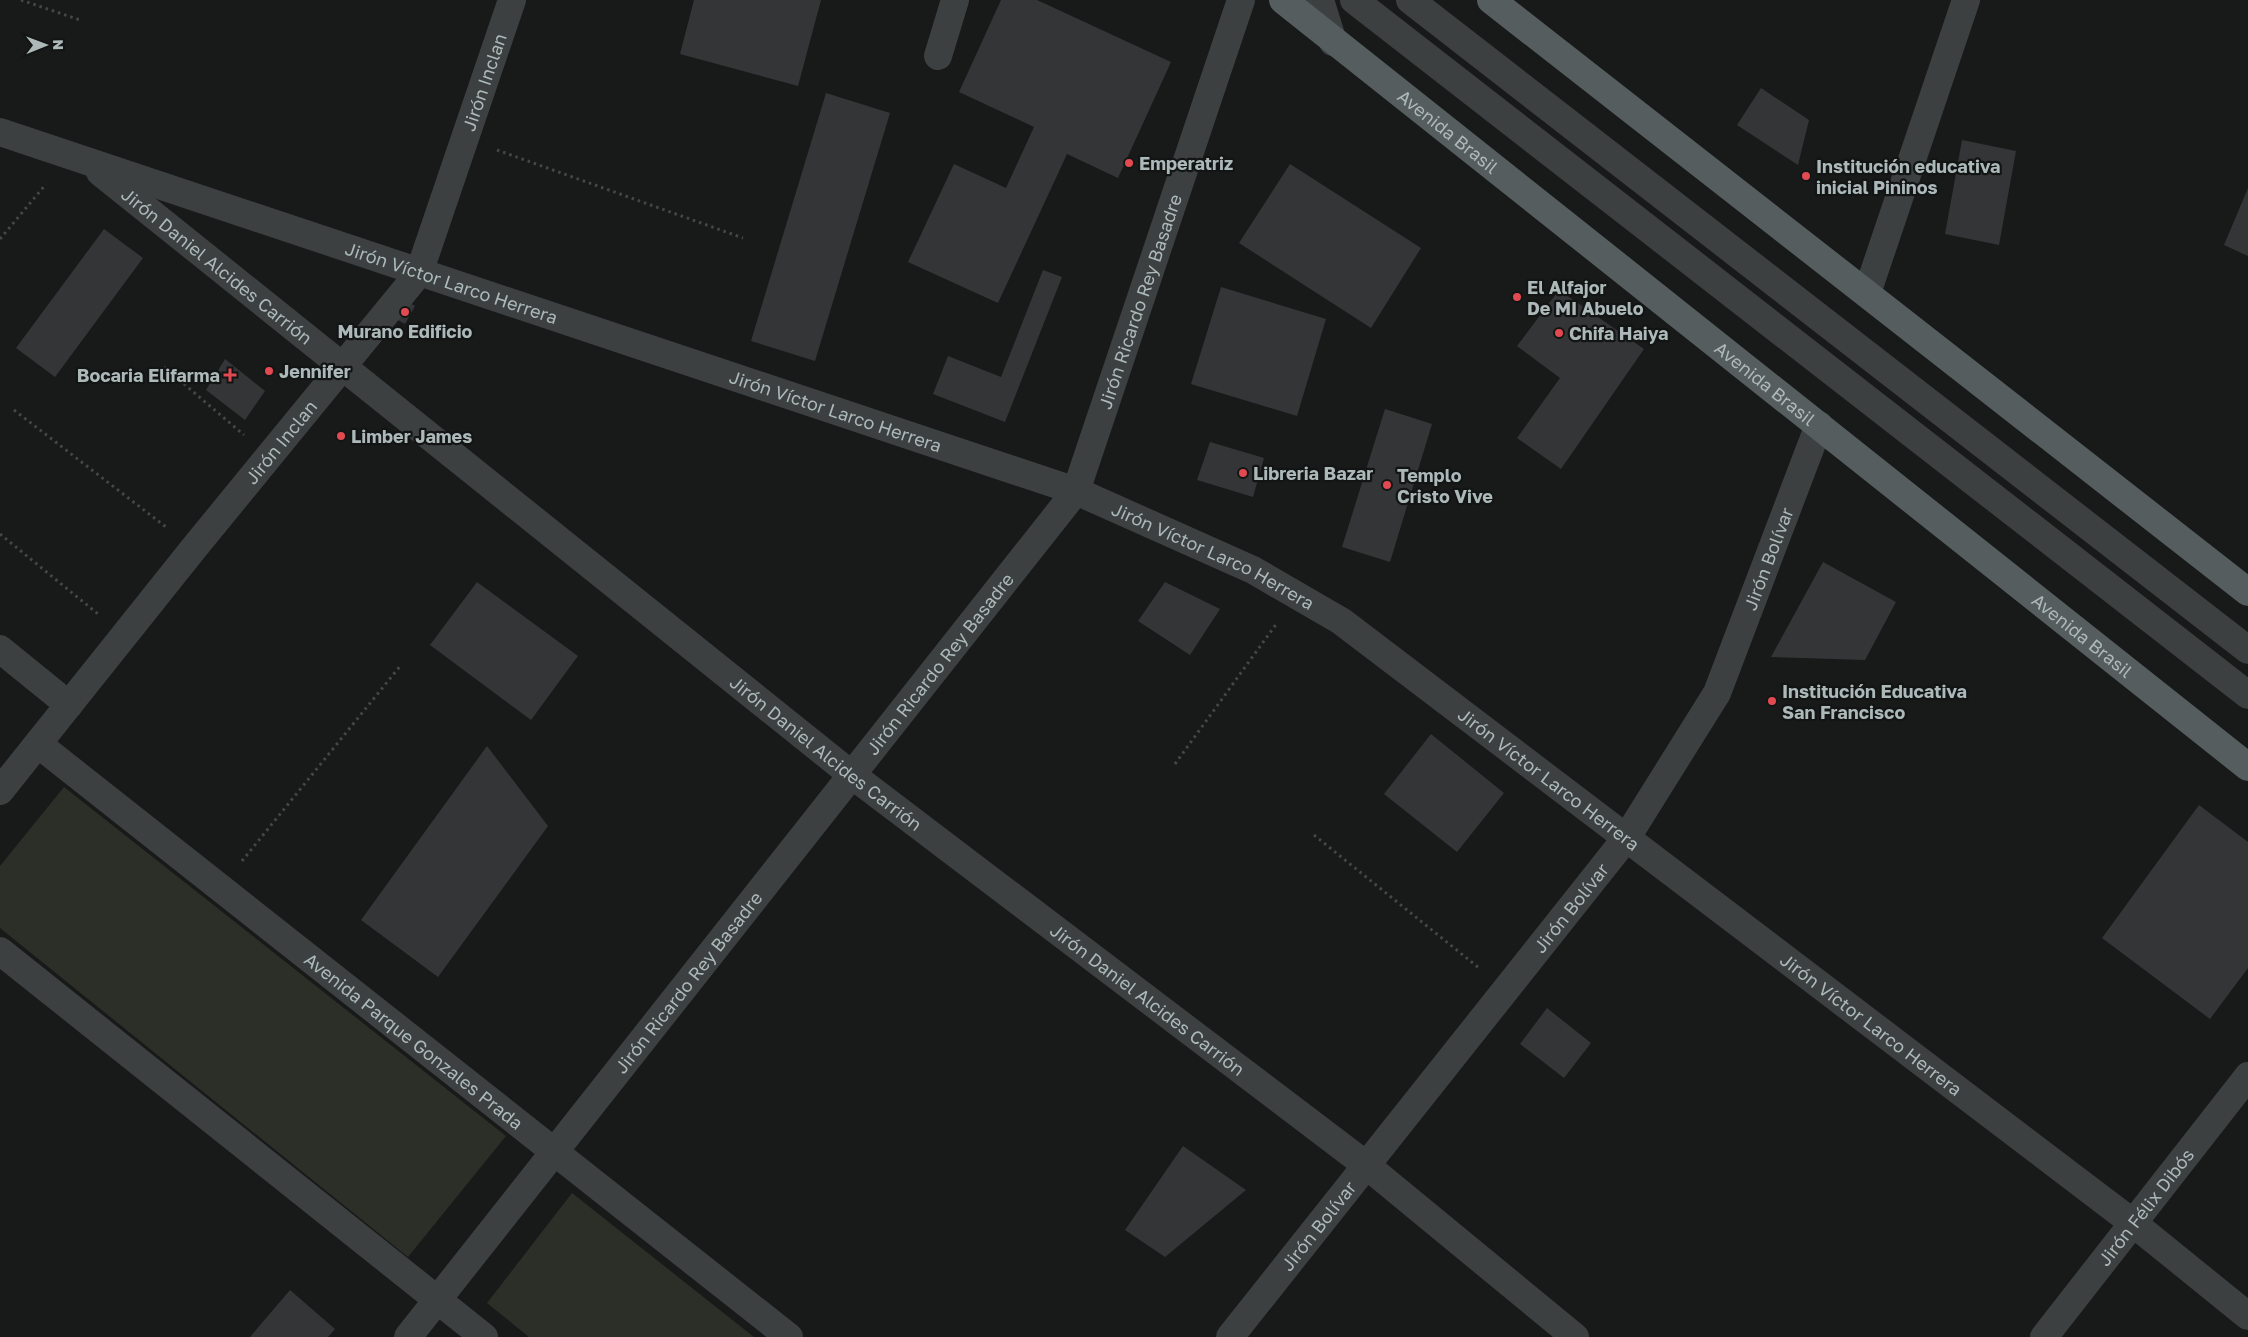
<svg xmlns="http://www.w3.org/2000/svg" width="2248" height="1337" font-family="'Golos Text',sans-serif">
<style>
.green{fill:#2b2f27}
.building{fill:#343536}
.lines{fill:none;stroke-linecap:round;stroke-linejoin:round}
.path{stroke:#424848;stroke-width:3;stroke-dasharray:2.5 4;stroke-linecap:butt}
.minor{stroke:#3c4041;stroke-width:28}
.major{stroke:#565d5e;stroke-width:28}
.poi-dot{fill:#e14a51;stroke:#131515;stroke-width:2}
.labels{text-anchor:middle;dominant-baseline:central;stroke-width:4.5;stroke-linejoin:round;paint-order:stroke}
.street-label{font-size:18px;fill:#acb9b8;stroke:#131515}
.poi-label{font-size:18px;font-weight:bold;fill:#acb9b8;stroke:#131515;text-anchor:start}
</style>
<rect width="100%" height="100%" fill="#181a1a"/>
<path class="green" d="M64,787L506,1136L408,1257L0,928V866Z
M572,1193L754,1337H529L487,1303Z"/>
<path class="building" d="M694,0H821L798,86L680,54Z
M1001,0H1037L1171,62L1118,178L1067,154L998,303L908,262L954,164L1006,188L1034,127L959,92Z
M1761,88L1809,120L1798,165L1737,125Z
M826,93L890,113L815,361L751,341Z
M1962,140L2016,151L1999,245L1945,234Z
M1290,164L1421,248L1371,328L1239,243Z
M2248,188V256L2224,245Z
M104,229L143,258L55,377L16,348Z
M1043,270L1062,277L1005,422L933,394L948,356L1001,377Z
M1221,287L1326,319L1297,416L1191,384Z
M1559,290L1644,349L1561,469L1517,438L1560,378L1517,346Z
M405,300L415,306L405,324L394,318Z
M225,359L265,391L245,420L206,390Z
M1385,409L1432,424L1390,562L1342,547Z
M1210,442L1264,458L1253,497L1197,480Z
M1823,562L1896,602L1865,660L1771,657Z
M477,582L578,656L531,720L430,645Z
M1165,582L1220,609L1190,655L1138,621Z
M1431,734L1504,793L1457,852L1384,794Z
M487,746L548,826L438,977L361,920Z
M2199,805L2248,842V968L2210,1019L2102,938Z
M1547,1008L1591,1043L1564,1078L1520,1044Z
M1183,1146L1246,1190L1165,1257L1125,1230Z
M290,1290L335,1329L328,1337H250Z"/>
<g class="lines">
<path class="path" d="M21,0L80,20
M497,150L743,238
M0,239L46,184
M164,367L244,435
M14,410L166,527
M0,534L98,614
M1175,764L1277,623
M1314,835L1479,968
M242,861L401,665"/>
<g class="minor">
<path d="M1320,0L1333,42"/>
<path d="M1354,0L2248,695"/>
<path d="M1410,0L2248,650"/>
<path d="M938,56L955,0"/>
<path id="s1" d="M0,132L1076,491L1253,570L1341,621L2133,1223L2248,1316"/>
<path id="s2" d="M100,172L852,775L1366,1165L1575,1337"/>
<path d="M1867,293L1966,0"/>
<path d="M0,649L69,705"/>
<path id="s3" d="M38,744L789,1337"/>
<path id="s4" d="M0,791L194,548L419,273L512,0"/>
<path d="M0,951L484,1337"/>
<path id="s5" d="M408,1337L1076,491L1241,0"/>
<path id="s6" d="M1230,1337L1627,837L1717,693L1819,425"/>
<path id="s7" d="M2044,1337L2248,1076"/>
</g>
<g class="major">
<path id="s8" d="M1283,0L2248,767"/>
<path d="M1491,0L2248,592"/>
</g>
</g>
<g class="poi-dot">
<circle cx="1129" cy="163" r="5"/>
<circle cx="1806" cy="176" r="5"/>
<circle cx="1517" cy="297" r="5"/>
<circle cx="405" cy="312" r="5"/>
<circle cx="1559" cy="333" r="5"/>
<circle cx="269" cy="371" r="5"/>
<path d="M227.5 367.5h5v5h5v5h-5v5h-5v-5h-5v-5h5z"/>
<circle cx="341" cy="436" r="5"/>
<circle cx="1243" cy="473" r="5"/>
<circle cx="1387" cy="485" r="5"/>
<circle cx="1772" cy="701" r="5"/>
</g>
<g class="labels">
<g class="street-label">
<text stroke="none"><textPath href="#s4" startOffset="868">Jirón Inclan</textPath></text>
<text stroke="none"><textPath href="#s8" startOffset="211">Avenida Brasil</textPath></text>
<text stroke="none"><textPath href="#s2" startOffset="150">Jirón Daniel Alcides Carrión</textPath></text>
<text stroke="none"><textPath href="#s1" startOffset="476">Jirón Víctor Larco Herrera</textPath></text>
<text stroke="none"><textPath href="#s5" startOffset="1278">Jirón Ricardo Rey Basadre</textPath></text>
<text stroke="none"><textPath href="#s8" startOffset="616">Avenida Brasil</textPath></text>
<text stroke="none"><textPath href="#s1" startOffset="881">Jirón Víctor Larco Herrera</textPath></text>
<text stroke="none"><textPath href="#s4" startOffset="448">Jirón Inclan</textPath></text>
<text stroke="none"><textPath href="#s1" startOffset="1286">Jirón Víctor Larco Herrera</textPath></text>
<text stroke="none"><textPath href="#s6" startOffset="952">Jirón Bolívar</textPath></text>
<text stroke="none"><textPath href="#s8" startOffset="1021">Avenida Brasil</textPath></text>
<text stroke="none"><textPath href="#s5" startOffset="858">Jirón Ricardo Rey Basadre</textPath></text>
<text stroke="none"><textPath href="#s2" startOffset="930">Jirón Daniel Alcides Carrión</textPath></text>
<text stroke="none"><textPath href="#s1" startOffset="1691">Jirón Víctor Larco Herrera</textPath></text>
<text stroke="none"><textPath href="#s6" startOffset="548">Jirón Bolívar</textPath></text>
<text stroke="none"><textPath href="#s5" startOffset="452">Jirón Ricardo Rey Basadre</textPath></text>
<text stroke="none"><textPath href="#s2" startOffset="1335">Jirón Daniel Alcides Carrión</textPath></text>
<text stroke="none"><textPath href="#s1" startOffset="2096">Jirón Víctor Larco Herrera</textPath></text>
<text stroke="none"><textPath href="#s3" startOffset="479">Avenida Parque Gonzales Prada</textPath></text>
<text stroke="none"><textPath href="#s7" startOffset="165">Jirón Félix Dibós</textPath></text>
<text stroke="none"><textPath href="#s6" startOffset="142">Jirón Bolívar</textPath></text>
</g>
<g class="poi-label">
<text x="1139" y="163">Emperatriz</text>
<text x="1816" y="166">Institución educativa<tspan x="1816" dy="21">inicial Pininos</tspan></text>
<text x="1527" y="287">El Alfajor<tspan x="1527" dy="21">De MI Abuelo</tspan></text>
<text x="405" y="331" text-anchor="middle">Murano Edificio</text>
<text x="1569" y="333">Chifa Haiya</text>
<text x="279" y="371">Jennifer</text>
<text x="220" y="375" text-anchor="end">Bocaria Elifarma</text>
<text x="351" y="436">Limber James</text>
<text x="1253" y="473">Libreria Bazar</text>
<text x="1397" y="475">Templo<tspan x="1397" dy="21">Cristo Vive</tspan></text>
<text x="1782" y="691">Institución Educativa<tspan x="1782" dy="21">San Francisco</tspan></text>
</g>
</g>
<g transform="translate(45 45) rotate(89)" stroke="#131515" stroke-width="4" paint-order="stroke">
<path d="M0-4L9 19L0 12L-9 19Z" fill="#acb9b8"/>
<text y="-8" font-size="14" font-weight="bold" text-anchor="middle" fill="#acb9b8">N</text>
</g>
</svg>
